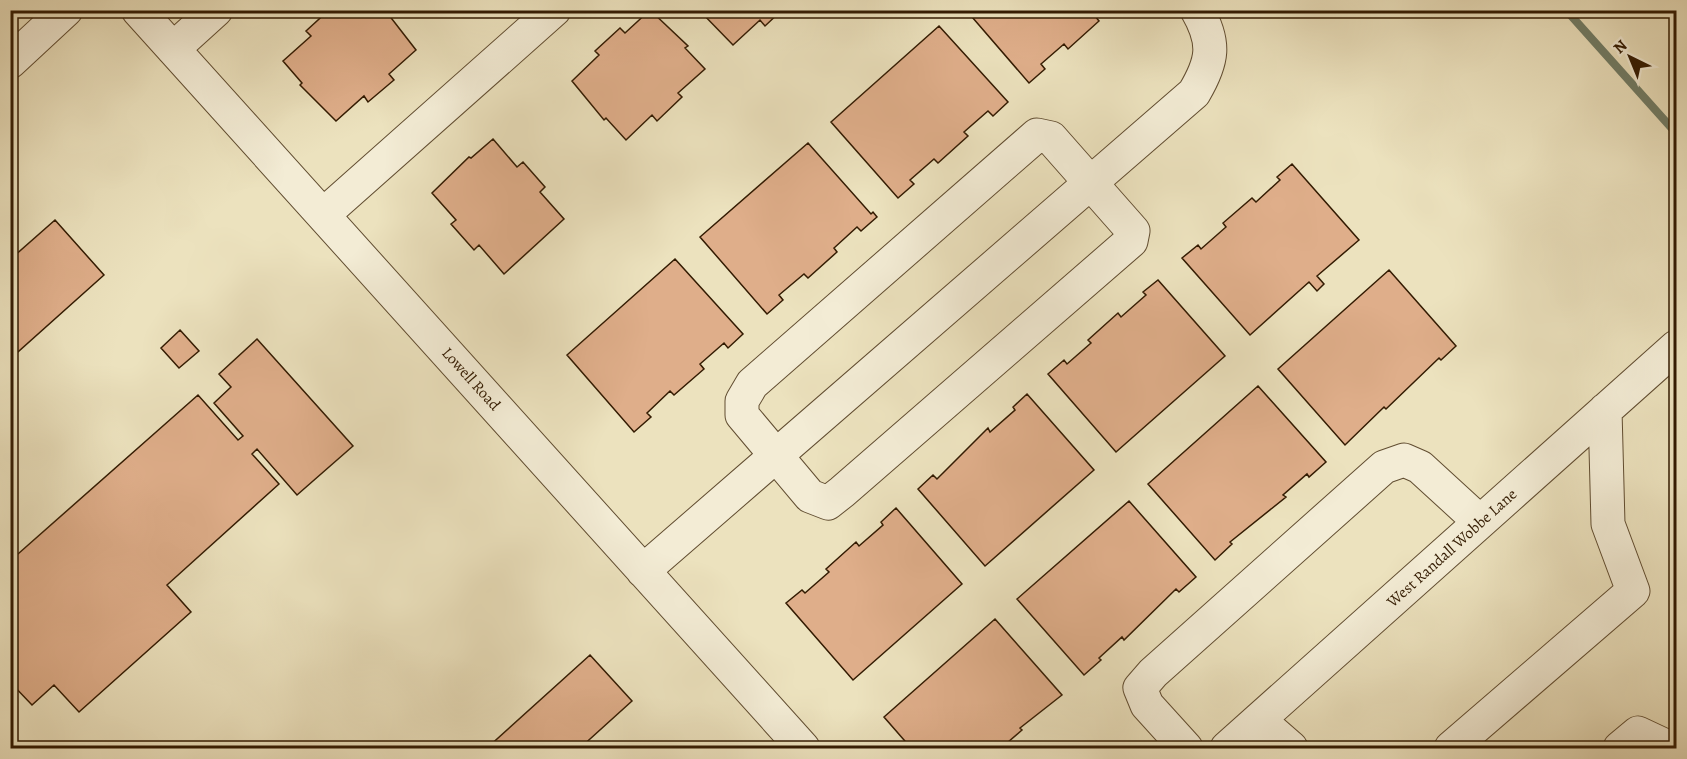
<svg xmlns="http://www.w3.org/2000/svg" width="1687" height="759" font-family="Alegreya,serif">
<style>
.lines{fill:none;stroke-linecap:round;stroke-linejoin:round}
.stream{stroke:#717d67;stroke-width:8}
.building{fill:#dfae8a;stroke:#331b02;stroke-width:1.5}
.minor-casing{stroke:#614d31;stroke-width:35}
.minor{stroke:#f3ecd5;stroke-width:33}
.labels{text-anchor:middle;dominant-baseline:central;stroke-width:6;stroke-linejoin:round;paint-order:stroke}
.street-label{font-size:16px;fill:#331b02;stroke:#f3ecd5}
</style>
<rect width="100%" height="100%" fill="#ece2be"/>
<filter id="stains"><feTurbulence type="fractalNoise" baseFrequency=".00333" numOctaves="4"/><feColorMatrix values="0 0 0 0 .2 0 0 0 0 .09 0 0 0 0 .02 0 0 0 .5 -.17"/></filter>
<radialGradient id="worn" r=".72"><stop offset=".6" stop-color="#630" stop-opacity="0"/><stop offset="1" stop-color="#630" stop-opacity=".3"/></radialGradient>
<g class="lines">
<path class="stream" d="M1566,10L1676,133"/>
</g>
<path class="building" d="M329,10L336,14L340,10H385L416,50L389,74L394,80L368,102L364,96L336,121L300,85L302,83L283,61L311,36L306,31Z
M650,10L688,46L685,48L705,69L678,93L682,97L657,121L652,115L626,140L606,118L604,120L572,81L599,55L595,51L620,28L625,33Z
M699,10H782L765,26L760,20L733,45Z
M966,10H1102L1095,16L1099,21L1068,49L1064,44L1041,64L1045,69L1029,83Z
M939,26L1008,102L993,116L988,111L964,132L968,136L938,163L934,159L910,180L914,184L898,198L831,122Z
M493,139L517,167L523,162L545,187L540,192L564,219L504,274L479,245L474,250L451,224L456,220L432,193L469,157L471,158Z
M808,143L871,214L873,212L877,217L861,231L857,227L834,248L837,252L808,278L804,274L779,295L783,300L767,314L700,237Z
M1292,164L1359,240L1317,276L1324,284L1317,291L1309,282L1250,335L1182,258L1198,245L1201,249L1226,227L1223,223L1252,198L1256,202L1280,180L1277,177Z
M55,220L104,275L10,359V254L13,257Z
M675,259L743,334L728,348L724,343L700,364L704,369L674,395L670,391L647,413L651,417L634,432L567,355Z
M1389,270L1456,346L1441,360L1439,358L1386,409L1384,407L1345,445L1278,369Z
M1158,280L1225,356L1116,452L1048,374L1064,360L1067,364L1091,343L1088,340L1118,313L1121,317L1146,295L1143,292Z
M180,330L199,351L179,368L161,348Z
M257,339L353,446L297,495L257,449L252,454L279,484L167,585L191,612L79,712L54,685L32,705L10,682V561L198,395L238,440L243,436L214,403L231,387L219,374Z
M1258,386L1326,462L1309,477L1307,474L1283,495L1286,497L1230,542L1232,544L1215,560L1148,484Z
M1027,394L1094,470L985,566L918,489L933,475L937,479L988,428L990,432L1015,410L1013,407Z
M1129,501L1196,577L1179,592L1176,589L1124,640L1122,637L1099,658L1101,660L1084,675L1017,599Z
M896,508L962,584L853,680L786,603L802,590L805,593L829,572L826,569L856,542L859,546L883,525L881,522Z
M995,619L1062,695L1020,728L1022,730L1001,748H911L884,717Z
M590,655L632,701L580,748H487Z"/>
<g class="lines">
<defs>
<path id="minor" d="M138,10L803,748
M173,49L216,10
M10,62L66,10
M1037,135L1051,138L1133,231L1131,241L842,492L828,503L810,496L742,415V401L752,384Z
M323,215L554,10
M643,571L1194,93C1213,61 1216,43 1197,10
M1259,720L1291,748
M1186,748L1147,705L1140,688L1153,673L1384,467L1404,460L1420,467L1480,522
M1227,748L1676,347
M1451,748L1633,591L1608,524L1605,410
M1620,748L1638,733L1670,748"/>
</defs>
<use href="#minor" class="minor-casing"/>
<use href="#minor" class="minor"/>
</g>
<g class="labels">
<g class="street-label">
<text transform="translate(471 379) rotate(48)">Lowell Road</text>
<text transform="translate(1452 548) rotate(-42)">West Randall Wobbe Lane</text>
</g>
</g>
<rect width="1687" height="759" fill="none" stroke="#ece2be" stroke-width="36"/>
<rect x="12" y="12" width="1663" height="735" fill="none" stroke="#331b02" stroke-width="3"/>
<rect x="18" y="18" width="1651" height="723" fill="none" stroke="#331b02" stroke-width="1.5"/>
<g transform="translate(1630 57) rotate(317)" stroke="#f3ecd5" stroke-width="4.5" paint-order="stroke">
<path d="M0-4.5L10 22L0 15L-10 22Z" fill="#331b02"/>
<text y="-9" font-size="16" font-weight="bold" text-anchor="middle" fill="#331b02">N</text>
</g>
<rect width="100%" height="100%" filter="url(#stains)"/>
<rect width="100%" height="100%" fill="url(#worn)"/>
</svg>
